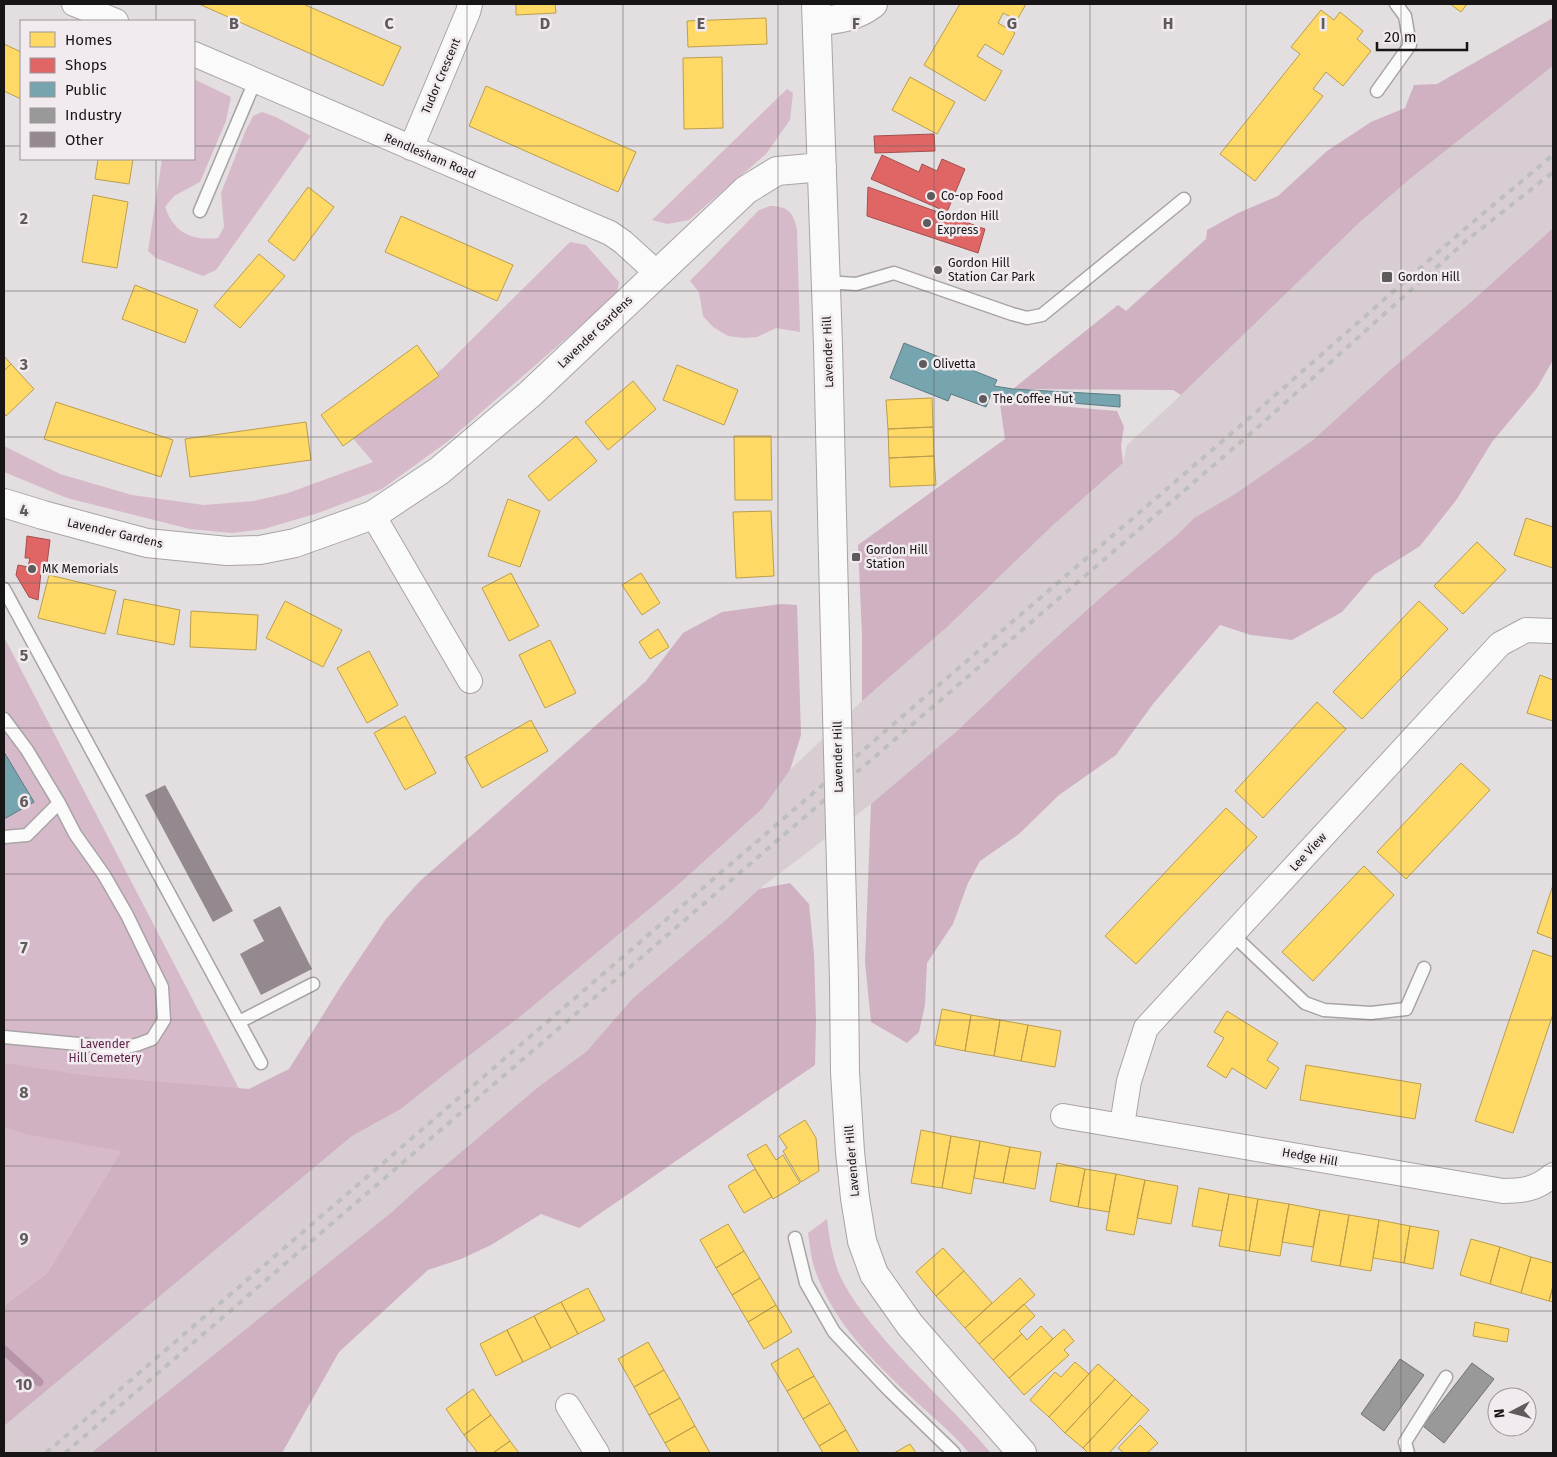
<svg xmlns="http://www.w3.org/2000/svg" width="1557" height="1457" font-family="'Fira Sans',sans-serif">
<style>
.built{fill:#d7cdd2}
.green{fill:#d7baca}
.forest{fill:#cfb1c2}
.homes{fill:#ffd966;stroke:#ba9e4e}
.shops{fill:#e06666;stroke:#a44e4e}
.public{fill:#76a5af;stroke:#5a7a81}
.industry{fill:#999;stroke:#727172}
.lines{fill:none;stroke-linecap:round;stroke-linejoin:round}
.stream{stroke:#b794a8;stroke-width:9}
.building{fill:#93898f}
.lane-casing{stroke:#a8a4a6;stroke-width:15}
.street-casing{stroke:#a8a4a6;stroke-width:26}
.secondary-casing{stroke:#a8a4a6;stroke-width:30}
.lane{stroke:#fbfafa;stroke-width:12}
.street{stroke:#fbfafa;stroke-width:24}
.secondary{stroke:#fbfafa;stroke-width:28}
.rail{stroke:#bebebe;stroke-width:4;stroke-dasharray:6 6;stroke-linecap:butt}
.secondary-bridge-casing{stroke:#a8a4a6;stroke-width:30;stroke-linecap:butt}
.secondary-bridge{stroke:#fbfafa;stroke-width:28}
.grid{fill:none;stroke:#5f5b5d;stroke-width:1;stroke-opacity:0.55}
.poi-dot{fill:#5f5b5d;stroke:#f1eaee;stroke-width:2}
.labels{text-anchor:middle;dominant-baseline:central;stroke-width:5;stroke-linejoin:round;paint-order:stroke}
.street-label{font-size:12px;fill:#181517;stroke:#f1eaee}
.poi-label{font-size:12px;fill:#181517;stroke:#f1eaee;text-anchor:start}
.park-label{font-size:12px;fill:#5e2349;stroke:#f1eaee}
.grid-label{font-size:16px;text-anchor:middle;font-weight:bold;fill:#5f5b5d;stroke:#f1eaee;stroke-width:5;stroke-linejoin:round;paint-order:stroke}
</style>
<rect width="100%" height="100%" fill="#e3dee0"/>
<path class="built" d="M1553,66V228L1471,302L1389,371L1313,440L1235,494L1194,518L1176,536L1107,592L1040,652L957,731L871,804L759,889L728,918L633,998L587,1051L537,1088L415,1191L392,1212L91,1453H4V1426L352,1136L401,1109L679,884L763,808L790,770L862,701L946,628L1052,526L1123,463L1127,445L1181,395L1360,222L1411,178Z"/>
<path class="green" d="M194,79L231,97L226,121L200,182L174,196L165,207C174,233 192,241 218,238L224,227L221,193L245,132L253,116L262,112L276,117L311,136L216,270L203,276L156,258L148,251L162,159H194Z
M787,89L793,93L790,120L766,154L689,220L667,224L652,220Z
M770,206C787,206 794,212 797,230L800,332L776,328L757,337L744,338L728,336L713,327L703,316L699,292L690,281L759,210Z
M570,242L586,245L619,282L617,294L447,442L382,489L318,513L264,529L232,533L190,529L67,498L4,472V446L60,474L132,495L204,505L254,501L288,493L373,462L350,435L443,368Z
M4,637L272,1152L121,1151L47,1273L4,1306Z
M827,1219C829,1237 832,1254 838,1271C845,1289 858,1306 870,1322C907,1369 953,1408 991,1453H969C952,1432 931,1416 911,1397C873,1361 833,1322 815,1270C811,1259 810,1245 808,1233Z"/>
<path class="forest" d="M1553,18V66L1411,178L1360,222L1181,395L1173,390L1013,389L1118,305L1126,311L1206,239L1207,230L1238,213L1278,196L1327,151L1371,122L1405,108L1414,85L1437,84Z
M1553,228V360L1537,388L1492,442L1457,499L1420,546L1374,575L1342,612L1292,640L1251,635L1220,625L1153,704L1116,755L1059,795L1019,834L980,861L968,883L953,924L927,963L925,1005L919,1032L907,1043L871,1022L865,962L871,804L957,731L1040,652L1107,592L1176,536L1194,518L1235,494L1313,440L1389,371L1471,302Z
M1011,402L1117,411L1124,427L1121,445L1123,463L1052,526L946,628L862,701V635L858,545L1005,439L1000,404Z
M781,604L797,605L801,735L790,770L763,808L679,884L522,1015L446,1073L401,1109L352,1136L4,1426V1306L47,1273L121,1151L25,1134L4,1127V1063L90,1076L249,1089L289,1069L341,986L386,919L419,882L646,681L683,633L722,612Z
M790,883L809,904L814,954L816,1020L815,1065L579,1228L541,1214L491,1245L461,1259L428,1270L339,1352L282,1453H91L392,1212L415,1191L537,1088L587,1051L633,998L728,918L759,889Z"/>
<path class="homes" d="M199,4H303L401,47L383,86Z
M516,4H555L556,13L516,15Z
M960,4H1026L1017,20L1003,13L998,23L1015,33L1003,55L985,44L977,56L1002,71L985,101L924,65Z
M1450,4H1467L1461,12Z
M1321,10L1334,20L1340,12L1363,31L1357,39L1371,51L1343,86L1326,72L1313,89L1323,96L1255,181L1220,154L1300,54L1291,47Z
M766,18L767,44L688,47L687,21Z
M4,44L21,52V99L4,91Z
M722,57L723,128L684,129L683,58Z
M910,77L955,102L937,134L892,110Z
M486,86L636,152L618,192L469,126Z
M98,159H133L129,184L95,179Z
M308,187L334,207L294,261L268,241Z
M93,195L128,202L117,268L82,262Z
M401,216L513,265L497,301L385,252Z
M259,254L285,276L240,328L214,306Z
M135,285L198,310L185,343L122,319Z
M417,345L439,376L343,446L321,415Z
M4,356L11,364L4,371Z
M11,364L34,389L6,416L4,413V371Z
M677,365L738,390L724,425L663,400Z
M633,381L656,409L608,450L585,422Z
M932,398L933,427L888,429L886,400Z
M56,402L173,440L161,477L44,439Z
M306,422L311,460L190,477L185,439Z
M933,427L934,456L889,458L888,429Z
M576,436L597,461L549,501L528,476Z
M734,436H771L772,500H735Z
M934,456L936,485L890,487L889,458Z
M508,499L540,511L520,567L488,556Z
M771,511L774,576L736,578L733,512Z
M1526,518L1553,527V568L1514,555Z
M1477,542L1506,570L1463,614L1434,586Z
M511,573L539,626L509,641L482,588Z
M641,573L660,603L642,615L622,585Z
M49,575L116,591L105,634L38,618Z
M124,599L180,610L174,645L117,634Z
M285,601L342,630L323,667L266,638Z
M1419,601L1448,629L1362,719L1333,692Z
M191,611L258,615L256,650L190,647Z
M658,629L669,647L650,659L639,642Z
M550,640L576,693L545,708L519,655Z
M369,651L398,705L367,723L337,668Z
M1540,675L1553,680V721L1527,713Z
M1317,702L1346,729L1263,818L1235,791Z
M405,716L436,773L405,790L374,733Z
M531,720L548,751L482,788L465,757Z
M1461,763L1490,790L1406,879L1377,852Z
M1226,808L1257,837L1136,964L1105,936Z
M1364,866L1394,895L1313,981L1282,952Z
M1553,885V939L1537,933Z
M1533,950L1553,957V1014L1513,1133L1475,1121Z
M942,1009L971,1015L965,1051L935,1045Z
M1227,1011L1278,1043L1267,1060L1279,1068L1266,1089L1232,1068L1226,1078L1207,1066L1224,1038L1214,1032Z
M971,1015L1000,1020L994,1056L965,1051Z
M1000,1020L1028,1025L1021,1061L994,1056Z
M1028,1025L1061,1031L1055,1067L1021,1061Z
M1306,1065L1421,1084L1415,1119L1300,1100Z
M805,1120L816,1138L819,1171L801,1182L783,1151L787,1148L779,1136Z
M921,1130L951,1136L942,1188L911,1183Z
M951,1136L980,1141L971,1194L942,1188Z
M980,1141L1010,1147L1003,1183L974,1178Z
M766,1144L776,1160L783,1155L800,1183L773,1199L747,1155Z
M1010,1147L1041,1152L1035,1189L1003,1183Z
M1057,1163L1085,1169L1078,1207L1050,1201Z
M755,1169L772,1197L744,1213L728,1186Z
M1085,1169L1116,1174L1109,1212L1078,1207Z
M1116,1174L1145,1180L1134,1235L1106,1230Z
M1145,1180L1178,1186L1171,1224L1137,1218Z
M1199,1188L1229,1194L1222,1231L1192,1226Z
M1229,1194L1258,1199L1249,1251L1219,1246Z
M1258,1199L1289,1204L1280,1256L1249,1251Z
M1289,1204L1320,1210L1313,1247L1282,1242Z
M1320,1210L1349,1215L1340,1266L1311,1261Z
M1349,1215L1379,1220L1371,1271L1340,1266Z
M1379,1220L1410,1226L1404,1263L1373,1258Z
M728,1224L744,1251L716,1268L700,1240Z
M1410,1226L1439,1231L1433,1269L1404,1263Z
M1471,1239L1500,1247L1490,1284L1460,1275Z
M1500,1247L1531,1257L1521,1293L1490,1284Z
M943,1248L964,1271L936,1296L916,1272Z
M744,1251L760,1278L732,1295L716,1268Z
M1531,1257L1553,1263V1286L1549,1301L1521,1293Z
M964,1271L992,1303L965,1328L936,1296Z
M760,1278L776,1305L748,1322L732,1295Z
M1020,1278L1035,1295L979,1344L965,1328Z
M1553,1286V1302L1549,1301Z
M588,1288L605,1320L578,1334L561,1302Z
M561,1302L578,1334L551,1348L534,1316Z
M1024,1304L1035,1316L1019,1331L1022,1334L993,1360L979,1344Z
M776,1305L792,1332L764,1349L748,1322Z
M534,1316L551,1348L523,1362L507,1330Z
M1475,1322L1509,1329L1507,1342L1473,1336Z
M1041,1326L1053,1339L1009,1378L993,1360L1022,1334L1027,1340Z
M1064,1329L1074,1341L1064,1350L1069,1355L1024,1395L1009,1378Z
M507,1330L523,1362L496,1376L480,1344Z
M648,1342L664,1370L634,1387L618,1359Z
M798,1348L814,1376L787,1391L771,1364Z
M1075,1362L1089,1374L1049,1417L1030,1400L1055,1372L1061,1377Z
M1098,1364L1115,1379L1065,1433L1049,1417Z
M664,1370L680,1398L649,1415L634,1387Z
M814,1376L830,1403L803,1419L787,1391Z
M1115,1379L1132,1395L1083,1448L1065,1433Z
M473,1389L491,1415L464,1435L446,1409Z
M1132,1395L1149,1410L1109,1453H1088L1083,1448Z
M680,1398L695,1426L665,1443L649,1415Z
M830,1403L846,1430L819,1446L803,1419Z
M491,1415L510,1441L493,1453H478L464,1435Z
M1140,1425L1158,1443L1147,1453H1124L1118,1448Z
M695,1426L710,1453H671L665,1443Z
M846,1430L859,1453H823L819,1446Z
M510,1441L519,1453H493Z
M910,1444L916,1453H894Z"/>
<path class="shops" d="M934,134L935,151L875,153L874,136Z
M882,155L919,172L922,164L937,171L942,159L965,169L947,212L871,179Z
M868,187L985,229L978,253L867,216Z
M27,536L50,540L46,572H41L38,600L29,597L16,575L18,565L28,567L30,558H25Z"/>
<path class="public" d="M904,343L997,380L994,386L1013,389L1120,395V407L1012,398L991,394L986,407L951,394L948,401L890,378Z
M4,752L34,802L4,819Z"/>
<path class="industry" d="M1400,1359L1424,1375L1384,1431L1361,1414Z
M1472,1363L1494,1379L1444,1443L1423,1426Z"/>
<g class="lines">
<path class="stream" d="M4,1350L39,1382"/>
</g>
<path class="building" d="M165,785L233,911L213,922L145,795Z
M280,906L312,969L261,995L240,954L264,941L253,920Z"/>
<g class="lines">
<defs>
<path id="lane" d="M1377,91L1410,45L1405,16L1396,4
M200,211L255,81
M826,282L856,284L894,273L1012,314L1027,318L1042,315L1184,199
M4,589L261,1063
M4,719L27,750L59,803L75,834L104,875L127,915L162,987L164,1020L152,1039L139,1044L116,1050L89,1045L4,1037
M4,837L27,835L59,803
M1232,934L1305,1003L1324,1010L1371,1013L1406,1009L1424,968
M239,1022L313,984
M795,1238L806,1283L834,1332L890,1391L954,1453
M1408,1453L1405,1442L1446,1377"/>
<path id="street" d="M74,4L116,21
M194,54L610,233L623,242L657,273
M411,148L468,12L470,4
M373,515L470,681
M1063,1116L1503,1191C1524,1191 1536,1189 1553,1175
M1122,1125L1129,1081L1146,1028L1500,644L1526,630L1553,631
M568,1406L597,1453"/>
<path id="secondary" d="M816,4L828,345L834,599
M817,21C837,20 856,17 873,4
M4,503L43,515L147,543L227,551L260,550L295,543L373,515L439,471L530,394L746,190L777,171L822,167
M844,981L845,1072L850,1152L855,1198L862,1241L874,1274L910,1325L1022,1453"/>
</defs>
<use href="#lane" class="lane-casing"/>
<use href="#street" class="street-casing"/>
<use href="#secondary" class="secondary-casing"/>
<use href="#lane" class="lane"/>
<use href="#street" class="street"/>
<use href="#secondary" class="secondary"/>
<path class="rail" d="M46,1453L1247,420L1461,232L1553,155
M65,1453L1257,428L1467,240L1553,172"/>
<defs>
<path id="secondary-bridge" d="M834,599L844,981"/>
</defs>
<use href="#secondary-bridge" class="secondary-bridge-casing"/>
<use href="#secondary-bridge" class="secondary-bridge"/>
</g>
<path class="grid" d="M156,4V21M311,4V1453M467,4V1453M623,4V1453M778,4V1453M934,4V1453M1090,4V1453M1246,4V1453M1401,4V1453M4,146H21M194,146H1553M156,159V1453M4,291H1553M4,437H1553M4,583H1553M4,728H1553M4,874H1553M4,1020H1553M4,1166H1553M4,1311H1553"/>
<g class="poi-dot">
<circle cx="931" cy="196" r="5"/>
<circle cx="927" cy="223" r="5"/>
<circle cx="938" cy="270" r="5"/>
<rect x="1381" y="271" width="12" height="12" rx="2.5"/>
<circle cx="923" cy="364" r="5"/>
<circle cx="983" cy="399" r="5"/>
<rect x="851" y="552" width="10" height="10" rx="2.5"/>
<circle cx="32" cy="569" r="5"/>
</g>
<g class="labels">
<g class="street-label">
<text transform="translate(441 76) rotate(-67)">Tudor Crescent</text>
<text transform="translate(430 156) rotate(23)">Rendlesham Road</text>
<text transform="translate(595 332) rotate(-44)">Lavender Gardens</text>
<text transform="translate(828 352) rotate(-92)">Lavender Hill</text>
<text transform="translate(115 533) rotate(13)">Lavender Gardens</text>
<text transform="translate(838 757) rotate(-91)">Lavender Hill</text>
<text transform="translate(1308 852) rotate(-47)">Lee View</text>
<text transform="translate(1310 1157) rotate(10)">Hedge Hill</text>
<text transform="translate(852 1161) rotate(-95)">Lavender Hill</text>
</g>
<g class="poi-label">
<text x="941" y="196">Co-op Food</text>
<text x="937" y="216">Gordon Hill<tspan x="937" dy="14">Express</tspan></text>
<text x="948" y="263">Gordon Hill<tspan x="948" dy="14">Station Car Park</tspan></text>
<text x="1398" y="277">Gordon Hill</text>
<text x="933" y="364">Olivetta</text>
<text x="993" y="399">The Coffee Hut</text>
<text x="866" y="550">Gordon Hill<tspan x="866" dy="14">Station</tspan></text>
<text x="42" y="569">MK Memorials</text>
</g>
<g class="park-label">
<text x="105" y="1044">Lavender<tspan x="105" dy="14">Hill Cemetery</tspan></text>
</g>
</g>
<g class="grid-label">
<text x="234" y="29">B</text>
<text x="389" y="29">C</text>
<text x="545" y="29">D</text>
<text x="701" y="29">E</text>
<text x="856" y="29">F</text>
<text x="1012" y="29">G</text>
<text x="1168" y="29">H</text>
<text x="1323" y="29">I</text>
<text x="24" y="224">2</text>
<text x="24" y="370">3</text>
<text x="24" y="516">4</text>
<text x="24" y="661">5</text>
<text x="24" y="807">6</text>
<text x="24" y="953">7</text>
<text x="24" y="1098">8</text>
<text x="24" y="1244">9</text>
<text x="24" y="1390">10</text>
</g>
<rect width="1557" height="1457" fill="none" stroke="#181517" stroke-width="10"/>
<rect x="20" y="20" width="175" height="140" fill="#f1eaee" stroke="#9a9598"/>
<rect x="30" y="32" width="25" height="15" fill="#ffd966" stroke="#9a9598"/>
<text x="65" y="45" font-size="15" fill="#181517">Homes</text>
<rect x="30" y="58" width="25" height="15" fill="#e06666" stroke="#9a9598"/>
<text x="65" y="70" font-size="15" fill="#181517">Shops</text>
<rect x="30" y="82" width="25" height="15" fill="#76a5af" stroke="#9a9598"/>
<text x="65" y="95" font-size="15" fill="#181517">Public</text>
<rect x="30" y="108" width="25" height="15" fill="#999999" stroke="#9a9598"/>
<text x="65" y="120" font-size="15" fill="#181517">Industry</text>
<rect x="30" y="132" width="25" height="15" fill="#93898f" stroke="#9a9598"/>
<text x="65" y="145" font-size="15" fill="#181517">Other</text>
<g transform="translate(1512 1412) rotate(264)"><circle r="24" fill="#f1eaee" stroke="#9a9598"/>
<path d="M0-4L9 19L0 12L-9 19Z" fill="#5f5b5d"/>
<text y="-8" font-size="14" font-weight="bold" text-anchor="middle" fill="#181517">N</text>
</g>
<path d="M1377 42v8h90v-8" fill="none" stroke="#181517" stroke-width="2.5"/>
<text x="1384" y="42" font-size="15" fill="#181517" stroke="#f1eaee" stroke-width="4" paint-order="stroke">20 m</text>
</svg>
